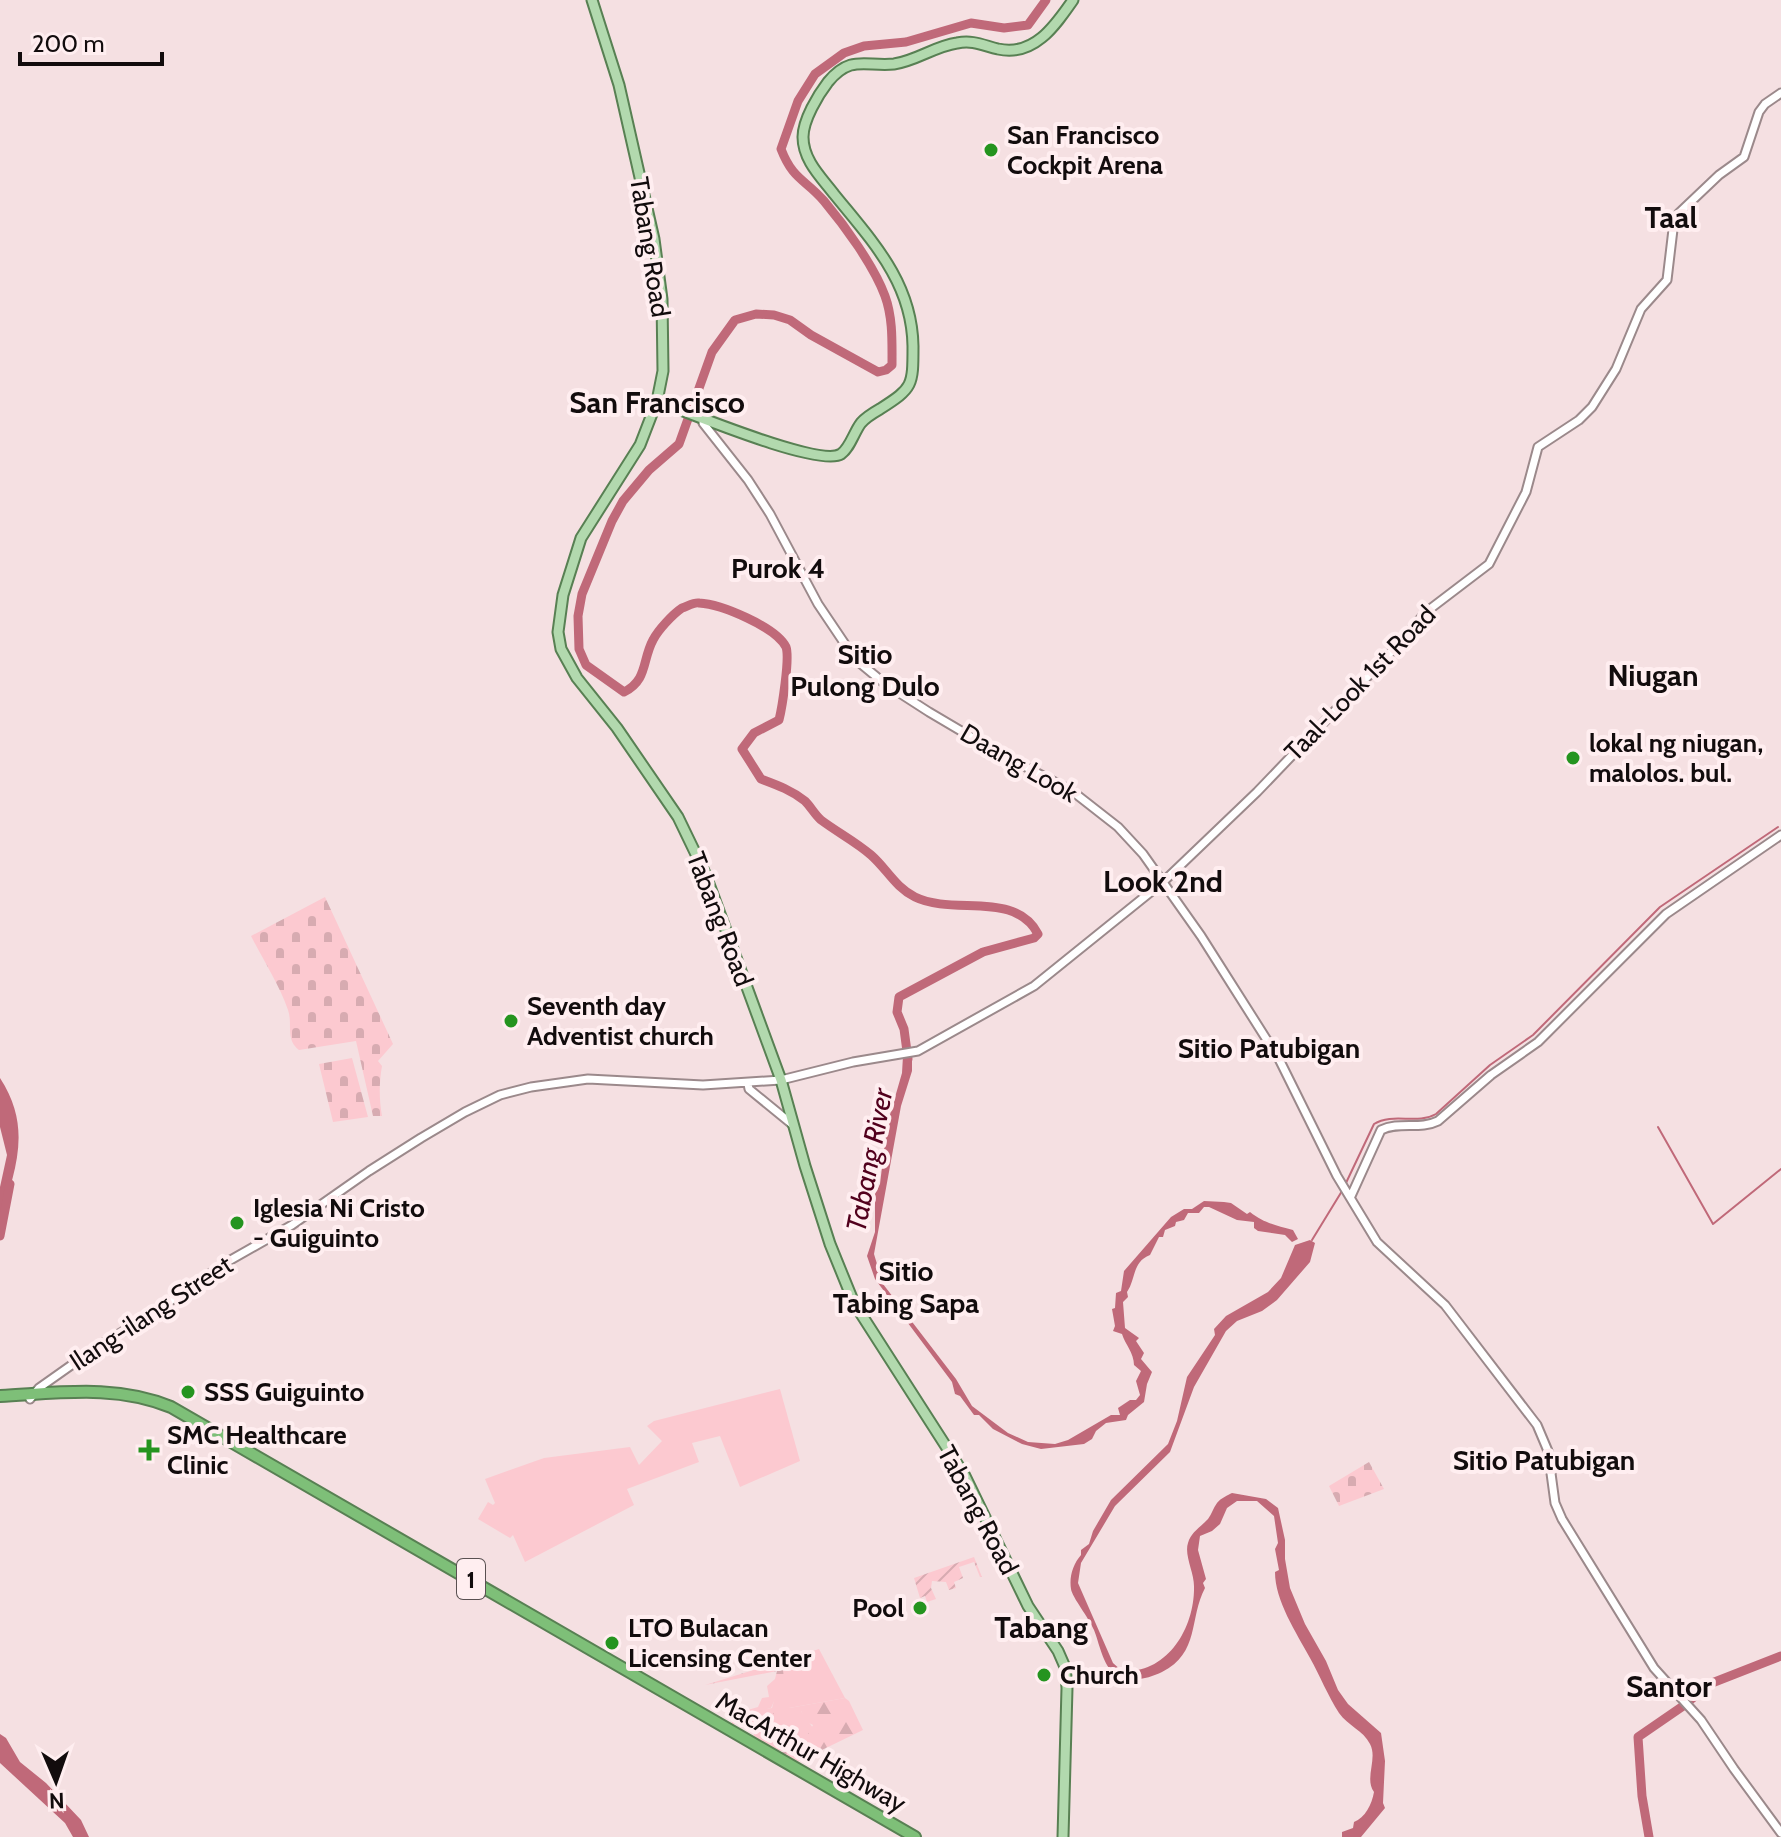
<svg xmlns="http://www.w3.org/2000/svg" width="1781" height="1837" font-family="Cabin,sans-serif">
<style>
.grass{fill:#fcc9d0}
.forest{fill:url(#forest-firs)}
.cemetery{fill:url(#cemetery-stones)}
.garden{fill:url(#garden-furrows)}
.water{fill:#c06979}
.lines{fill:none;stroke-linecap:round;stroke-linejoin:round}
.stream{stroke:#c06979;stroke-width:2}
.river{stroke:#c06979;stroke-width:9}
.minor-casing{stroke:#9b898b;stroke-width:11}
.major-casing{stroke:#588053;stroke-width:13}
.highway-casing{stroke:#588053;stroke-width:14}
.minor{stroke:#fff;stroke-width:7}
.major{stroke:#b2d9ae;stroke-width:9}
.highway{stroke:#7ebf78;stroke-width:10}
.poi-dot{fill:#25941f;stroke:#ffeef0;stroke-width:3}
.labels{text-anchor:middle;dominant-baseline:central;stroke-width:8;stroke-linejoin:round;paint-order:stroke}
.shield{fill:#ffeef0;stroke:#595051;stroke-width:2}
.shield-label{font-size:24px;font-weight:bold;fill:#120c0d}
.poi-label{font-size:26px;font-weight:bold;fill:#120c0d;stroke:#ffeef0;text-anchor:start}
.street-label{font-size:26px;fill:#120c0d;stroke:#ffeef0}
.neighbourhood-label{font-size:28px;font-weight:bold;fill:#120c0d;stroke:#ffeef0}
.water-label{font-size:28px;font-style:italic;fill:#52001d;stroke:#ffeef0}
.quarter-label{font-size:30px;font-weight:bold;fill:#120c0d;stroke:#ffeef0}
</style>
<defs>
<pattern id="forest-firs" width="22" height="20" patternUnits="userSpaceOnUse" patternTransform="scale(2)"><rect width="22" height="20" fill="#fcc9d0"/><path d="M5 1l3.5 6h-7zM16 11l3.5 6h-7z" fill="#d7abb1"/></pattern>
<pattern id="cemetery-stones" width="16" height="16" patternUnits="userSpaceOnUse" patternTransform="scale(2)"><rect width="16" height="16" fill="#fcc9d0"/><path d="M2 7V4a2 2 0 0 1 4 0v3zM10 15v-3a2 2 0 0 1 4 0v3z" fill="#d7abb1"/></pattern>
<pattern id="garden-furrows" width="10" height="10" patternUnits="userSpaceOnUse" patternTransform="scale(2)"><rect width="10" height="10" fill="#fcc9d0"/><path d="M-1 1l2-2M0 10L10 0M9 11l2-2" fill="none" stroke="#d7abb1"/></pattern>
</defs>
<rect width="100%" height="100%" fill="#f5e0e2"/>
<path class="grass" d="M780,1389L800,1461L740,1487L720,1436L692,1443L699,1462L627,1489L634,1505L525,1562L513,1535L510,1538L478,1519L488,1502L493,1505L495,1503L485,1479L544,1458L630,1447L639,1465L662,1441L647,1426L654,1421Z
M819,1649L845,1698L789,1708L801,1711L813,1728L810,1742C782,1754 779,1754 752,1738L758,1728L765,1723L766,1709L772,1708L782,1670L773,1664Z"/>
<path class="forest" d="M773,1664L783,1670L784,1679L771,1708L767,1709L774,1713L770,1722L758,1728L739,1717L732,1727L730,1726L737,1713L758,1707L762,1698L769,1697L767,1686L775,1679L777,1671L705,1685Z
M845,1698L849,1701L863,1730L795,1763L775,1752H788L793,1740L810,1742L807,1736L813,1725L807,1722L801,1711L787,1713L789,1708Z"/>
<path class="cemetery" d="M325,897L393,1044L378,1061L382,1066C379,1083 379,1099 382,1116H373L356,1041L299,1050C285,1039 293,1024 288,1010C279,984 263,960 251,936Z
M352,1058L368,1117L333,1122L319,1064Z
M1369,1462L1384,1489L1339,1506L1329,1486Z"/>
<path class="garden" d="M974,1557L982,1577H980L974,1562L959,1567L963,1578L954,1582L956,1588L949,1590L946,1582L932,1581L931,1588L936,1599L927,1602L925,1596L920,1598L914,1578Z"/>
<path class="water" d="M912,1055V1071L901,1106L874,1254L883,1284L956,1379L972,1406L1008,1433L1028,1442L1055,1444L1068,1440L1111,1415H1120L1118,1408L1130,1400H1136L1140,1395L1136,1381L1141,1371L1134,1365C1134,1353 1125,1344 1122,1334L1113,1331L1115,1326L1112,1309L1115,1308L1116,1293L1121,1291L1124,1271L1171,1217L1184,1209H1192L1204,1201L1224,1202L1231,1203L1247,1214L1250,1212C1264,1223 1275,1225 1293,1230L1298,1239L1292,1242L1285,1235L1258,1231L1254,1228V1222L1237,1220L1209,1207H1204L1199,1213H1188L1184,1220L1176,1222L1175,1226L1165,1230L1163,1237H1159L1150,1255C1132,1262 1136,1279 1127,1292L1128,1297L1123,1302L1125,1328L1139,1338L1136,1341L1144,1353L1141,1359L1152,1372L1147,1384L1144,1402L1128,1415L1126,1420L1106,1423L1096,1431L1092,1439L1084,1444L1041,1449L1022,1444L993,1429L979,1415H974L960,1396L955,1394L952,1382L875,1279L867,1256L875,1232V1194L880,1184L887,1125L902,1073L903,1056Z
M0,1078C33,1129 15,1169 0,1222V1187L7,1155L0,1127Z
M1310,1240L1315,1243L1310,1262L1277,1300L1262,1311L1237,1321L1226,1331L1194,1387L1170,1452L1115,1506L1081,1563L1078,1583L1113,1663L1122,1671C1167,1674 1195,1628 1194,1586C1194,1572 1184,1555 1188,1543C1191,1532 1201,1527 1208,1519C1212,1514 1213,1508 1217,1503C1221,1498 1228,1495 1232,1493L1266,1499L1278,1508L1285,1540V1559L1290,1588L1305,1624L1326,1661L1338,1690L1348,1704L1381,1733L1385,1761L1383,1803L1385,1808L1361,1837H1342V1832L1353,1828L1354,1822C1365,1818 1372,1804 1374,1792C1364,1778 1378,1759 1370,1744C1363,1730 1348,1726 1339,1713C1328,1696 1320,1676 1310,1658C1296,1632 1275,1601 1275,1572L1279,1570L1275,1549L1278,1543L1274,1516L1257,1501H1237L1227,1508L1220,1524L1212,1531L1200,1536L1198,1550L1206,1579L1203,1583L1205,1588C1189,1618 1200,1653 1162,1672C1148,1679 1129,1683 1115,1674C1103,1666 1099,1642 1094,1630C1089,1618 1072,1597 1071,1589C1069,1577 1073,1564 1081,1555V1550L1089,1544L1093,1531L1111,1500L1168,1444L1177,1421L1187,1377L1215,1335L1214,1329L1226,1316L1268,1292L1281,1278L1295,1245Z
M0,1734L6,1738L20,1762L46,1783L81,1820L89,1837H73L65,1823L0,1763Z"/>
<g class="lines">
<path class="stream" d="M1658,1127L1713,1224L1781,1169
M1345,1185L1374,1124C1393,1112 1417,1125 1436,1114L1490,1065L1533,1035L1660,907L1778,827
M1312,1240L1342,1191"/>
<path class="river" d="M908,1059L904,1029L897,1012L899,997L983,952L1034,938L1038,934C1015,890 954,916 915,897C895,887 887,869 871,855C856,842 837,832 821,820C815,815 811,807 805,801C791,790 777,785 761,779L742,749L754,733L779,720C782,708 790,658 786,647C776,627 721,604 699,603C694,602 688,606 682,608C673,614 658,630 653,640C642,660 648,680 624,692L586,665L579,649L578,616L582,594L612,521L623,501L649,470L679,444L712,352L735,320L756,314L774,315L790,320L811,335L878,372L886,370L892,365C892,342 893,318 885,296C874,266 845,226 824,201C805,179 793,180 781,149L798,101L815,74L844,53L864,46L906,42L971,23L1004,28L1028,25L1046,0
M0,1236L10,1184
M1689,1701L1712,1683L1781,1656
M1649,1837L1642,1796L1638,1737L1686,1704"/>
<defs>
<path id="minor" d="M705,418L703,423L748,480L770,514L818,604L855,659L884,683L929,712L995,751L1072,791L1118,827L1143,854L1201,936L1279,1059L1337,1176L1377,1242L1445,1305L1537,1425L1548,1451L1555,1503L1562,1519L1654,1668L1701,1720L1734,1769L1781,1833
M748,1084L749,1089L793,1125
M1351,1196L1381,1130C1399,1121 1420,1130 1438,1121L1491,1075L1538,1042L1666,914L1781,835
M30,1399L39,1388L97,1347L144,1319L227,1262L292,1225L369,1171L421,1138L465,1112L500,1095L531,1087L588,1079L703,1085L781,1080L853,1062L918,1051L1034,986L1163,882L1257,792L1396,647L1426,612L1489,564L1526,492L1538,447L1579,420L1592,407L1616,369L1641,309L1667,280L1674,221L1679,213L1719,175L1744,157L1759,112L1765,104L1781,93"/>
<path id="major" d="M592,0L619,85L654,239L662,299L663,371L657,401L640,445L581,538L563,595L558,632L561,649L577,678L617,728L678,817L705,873L781,1080L805,1166L830,1244L854,1303L965,1476L1028,1606L1058,1651L1065,1667L1067,1688L1063,1837
M657,401C685,411 820,468 841,454C850,448 854,432 861,423C866,417 873,413 880,409C913,388 913,386 913,346C912,282 872,241 834,194C821,177 803,160 803,137C803,120 818,95 828,82C851,54 866,67 894,64C916,61 935,46 957,43C973,40 982,45 998,49C1034,57 1055,26 1073,0"/>
<path id="highway" d="M0,1396C59,1393 116,1384 171,1407L915,1837"/>
</defs>
<use href="#minor" class="minor-casing"/>
<use href="#major" class="major-casing"/>
<use href="#highway" class="highway-casing"/>
<use href="#minor" class="minor"/>
<use href="#major" class="major"/>
<use href="#highway" class="highway"/>
</g>
<g class="poi-dot">
<circle cx="991" cy="150" r="8"/>
<circle cx="1573" cy="758" r="8"/>
<circle cx="511" cy="1021" r="8"/>
<circle cx="237" cy="1223" r="8"/>
<circle cx="188" cy="1392" r="8"/>
<path d="M145 1438h8v8h8v8h-8v8h-8v-8h-8v-8h8z"/>
<circle cx="920" cy="1608" r="8"/>
<circle cx="612" cy="1643" r="8"/>
<circle cx="1044" cy="1675" r="8"/>
</g>
<g class="labels">
<rect class="shield" x="457" y="1559" width="28" height="40" rx="6"/>
<g class="shield-label">
<text x="471" y="1579">1</text>
</g>
<g class="poi-label">
<text x="1007" y="135">San Francisco<tspan x="1007" dy="30">Cockpit Arena</tspan></text>
<text x="1589" y="743">lokal ng niugan,<tspan x="1589" dy="30">malolos. bul.</tspan></text>
<text x="527" y="1006">Seventh day<tspan x="527" dy="30">Adventist church</tspan></text>
<text x="253" y="1208">Iglesia Ni Cristo<tspan x="253" dy="30">- Guiguinto</tspan></text>
<text x="204" y="1392">SSS Guiguinto</text>
<text x="167" y="1435">SMC Healthcare<tspan x="167" dy="30">Clinic</tspan></text>
<text x="904" y="1608" text-anchor="end">Pool</text>
<text x="628" y="1628">LTO Bulacan<tspan x="628" dy="30">Licensing Center</tspan></text>
<text x="1060" y="1675">Church</text>
</g>
<g class="street-label">
<text transform="translate(650 247) rotate(81)">Tabang Road</text>
<text transform="translate(1360 683) rotate(-46)">Taal-Look 1st Road</text>
<text transform="translate(1019 763) rotate(30)">Daang Look</text>
<text transform="translate(720 919) rotate(69)">Tabang Road</text>
<text transform="translate(151 1313) rotate(-33)">Ilang-ilang Street</text>
<text transform="translate(978 1510) rotate(62)">Tabang Road</text>
<text transform="translate(811 1752) rotate(30)">MacArthur Highway</text>
</g>
<g class="neighbourhood-label">
<text x="778" y="568">Purok 4</text>
<text x="865" y="654">Sitio<tspan x="865" dy="32">Pulong Dulo</tspan></text>
<text x="1269" y="1048">Sitio Patubigan</text>
<text x="906" y="1271">Sitio<tspan x="906" dy="32">Tabing Sapa</tspan></text>
<text x="1544" y="1460">Sitio Patubigan</text>
</g>
<g class="water-label">
<text transform="translate(869 1160) rotate(-79)">Tabang River</text>
</g>
<g class="quarter-label">
<text x="1671" y="217">Taal</text>
<text x="657" y="402">San Francisco</text>
<text x="1653" y="675">Niugan</text>
<text x="1163" y="881">Look 2nd</text>
<text x="1041" y="1627">Tabang</text>
<text x="1669" y="1686">Santor</text>
</g>
</g>
<g transform="translate(56 1781) rotate(178)" stroke="#ffeef0" stroke-width="6" paint-order="stroke">
<path d="M0-6L14 30L0 20L-14 30Z" fill="#120c0d"/>
<text y="-12" font-size="22" font-weight="bold" text-anchor="middle" fill="#120c0d">N</text>
</g>
<path d="M20 52v12h142v-12" fill="none" stroke="#120c0d" stroke-width="4"/>
<text x="32" y="52" font-size="24" fill="#120c0d" stroke="#ffeef0" stroke-width="6" paint-order="stroke">200 m</text>
</svg>
